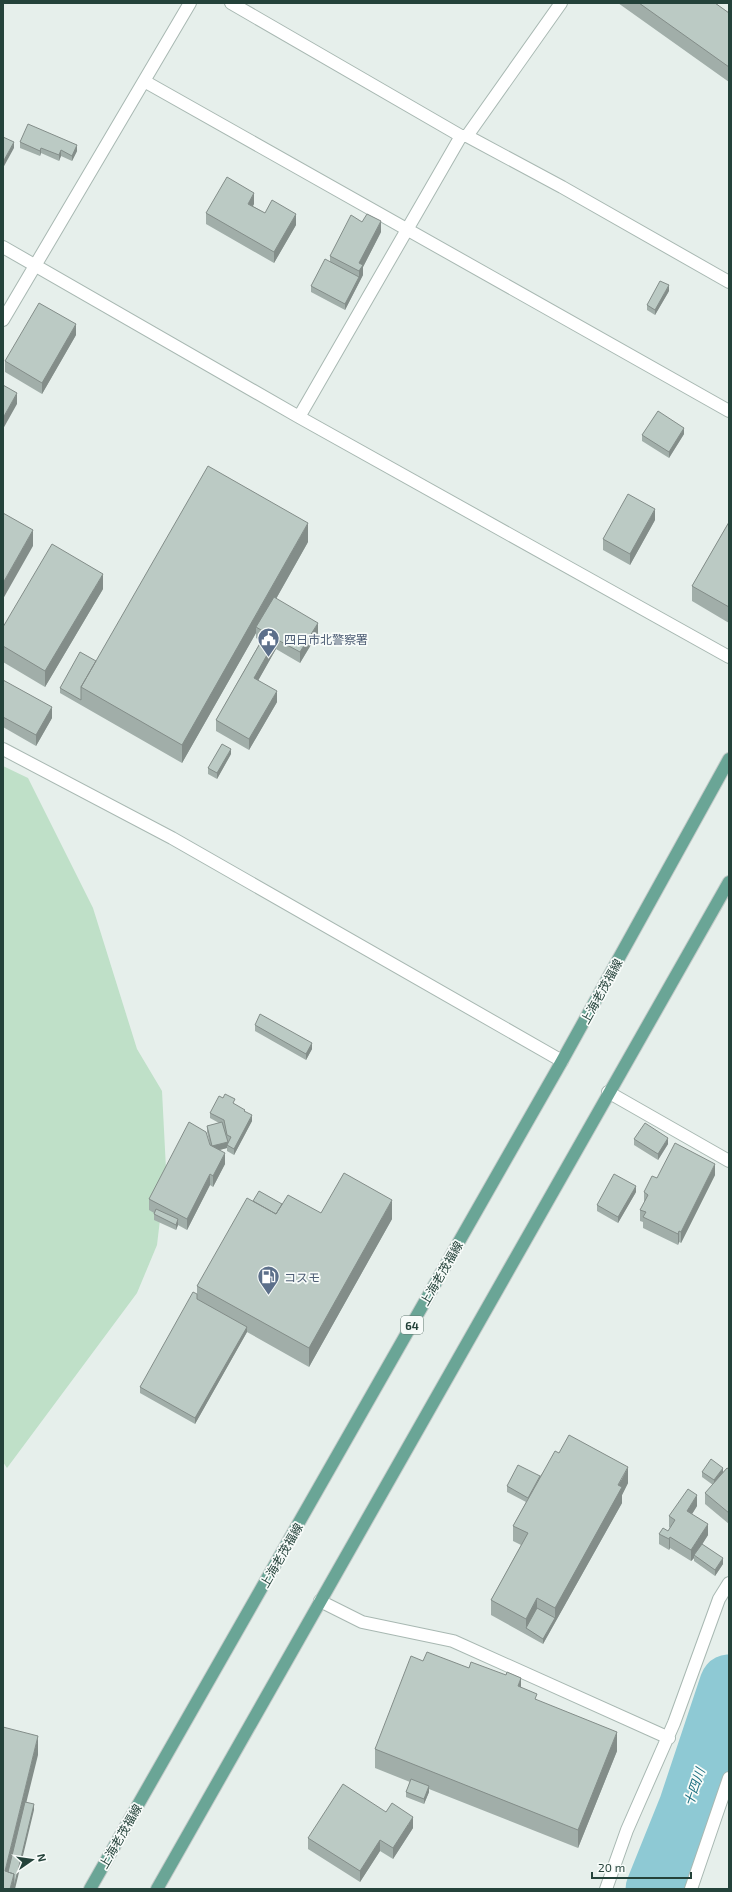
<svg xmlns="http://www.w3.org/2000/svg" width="732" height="1892" font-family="'Exo 2','Noto Sans JP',sans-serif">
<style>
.green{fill:#bfe0c8}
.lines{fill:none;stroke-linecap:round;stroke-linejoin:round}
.river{stroke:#8ec9d4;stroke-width:59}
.minor-casing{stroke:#a8b8b2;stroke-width:14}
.major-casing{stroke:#c2cac8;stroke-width:14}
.minor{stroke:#fff;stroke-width:12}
.major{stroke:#6aa596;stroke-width:12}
.wall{fill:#a1aea9}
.shaded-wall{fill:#838d89}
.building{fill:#bbcac4;stroke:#838d89}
.labels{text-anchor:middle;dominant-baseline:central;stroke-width:3.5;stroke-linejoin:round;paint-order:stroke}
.shield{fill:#f7fbf9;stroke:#637a73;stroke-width:1}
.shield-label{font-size:11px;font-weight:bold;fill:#24423a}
.service-label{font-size:12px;fill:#4e5e75;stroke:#f7fbf9;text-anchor:start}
.street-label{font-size:12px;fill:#24423a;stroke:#f7fbf9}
.water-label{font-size:13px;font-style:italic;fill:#1c6f80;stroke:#f7fbf9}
</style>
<rect width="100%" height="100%" fill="#e6efeb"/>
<path class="green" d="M3,766L28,778L93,908L137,1049L162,1091L166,1169L157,1245L137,1293L7,1468L3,1462Z"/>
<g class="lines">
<path class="river" d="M655,1889L688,1807L729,1684"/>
<defs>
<path id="minor" d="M231,3L461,136H467L561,3
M144,81L729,411
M467,136L562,187L729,282
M3,247L299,417L729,657
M3,320L190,3
M299,417L461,136
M3,749L172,838L562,1061
M608,1092L729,1161
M320,1601L362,1622L453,1641L669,1738
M606,1889L627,1830L674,1723L719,1599L729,1583
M691,1889L729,1778"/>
<path id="major" d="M90,1889L562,1061L729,759
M157,1889L729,882"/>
</defs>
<use href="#minor" class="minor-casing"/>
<use href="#major" class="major-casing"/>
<use href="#minor" class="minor"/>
<use href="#major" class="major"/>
</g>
<path class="wall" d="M618,3H715L729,13V82Z
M20,142L77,151L72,161L61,156L59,161L41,153L40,156L20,148Z
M254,204L253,206L265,213L296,225L274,263L206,224V213Z
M381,232L363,267V275L345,310L311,292V286L330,261V256Z
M669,291L655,315L647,310V305Z
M76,335L42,394L5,372V361Z
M684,434L669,458L642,441V435Z
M655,520L630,565L603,550V539Z
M729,522V623L692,601V586Z
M308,542L276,599L318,633L300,663L276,649L258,680L277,702L249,750L216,731V720L261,641L256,638V633L182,763L60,693V688L96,661Z
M103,589L45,687L3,662V627Z
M3,680L52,718L36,746L3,727Z
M231,754L217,779L208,774V768Z
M255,1025L312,1049L306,1060L255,1031Z
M235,1104L245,1112L252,1121L234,1155L227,1151V1148L219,1150L225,1164L213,1187L210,1185L187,1230L178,1225L176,1230L154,1220V1213L149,1210V1199L210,1145L207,1132V1126L219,1123L210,1118V1113Z
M634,1139L668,1144L658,1160L634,1145Z
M715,1175L681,1243L679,1242L678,1245L643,1228V1222L640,1221V1210L644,1203V1192L657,1178Z
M636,1192L618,1223L597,1211V1205Z
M253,1201L282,1204L321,1213L392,1219L309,1367L247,1332L195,1424L140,1393V1387L197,1294V1286Z
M559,1453L628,1483L622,1495V1503L543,1644L491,1615V1600L521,1545L513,1541V1526L526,1502L507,1492V1486L540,1476Z
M729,1469V1524L705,1504V1493L713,1485L702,1477V1472H723Z
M697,1506L692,1514L708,1535L702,1544L723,1564L715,1576L694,1561V1558L691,1561L670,1548L669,1550L659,1544V1534L668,1531L670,1528L669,1527V1516Z
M423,1661L469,1668L521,1687L537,1700L617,1751L578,1848L429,1789V1792L424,1804L406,1797V1792L410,1782L375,1768V1749Z
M386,1812L413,1828L393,1859L380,1851L360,1882L308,1849V1838Z"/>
<path class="shaded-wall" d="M14,142V148L3,168V162Z
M77,145V151L72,161V156Z
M41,148V153L40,156V151Z
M61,150V156L59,161V155Z
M254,193V204L248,214V204Z
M296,214V225L274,263V252Z
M381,221V232L363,267V275L345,310V304L359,277V263Z
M669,285V291L655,315V310Z
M76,324V335L42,394V383Z
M17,393V404L3,429V418Z
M684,428V434L669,458V452Z
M655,509V520L630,565V554Z
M308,523V542L259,629L256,627V633L182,763V745Z
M33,530V546L3,599V583Z
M103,574V589L45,687V671Z
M318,623V633L300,663V652Z
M276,639V649L254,688V678Z
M277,691V702L249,750V739Z
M52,707V718L36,746V735Z
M231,749V754L217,779V773Z
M312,1043V1049L306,1060V1054Z
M252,1115V1121L234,1155V1149Z
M668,1138V1144L658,1160V1154Z
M228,1142V1146L227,1145V1148L212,1152V1146Z
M225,1153V1164L213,1187V1176Z
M715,1164V1175L681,1243V1232Z
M210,1174V1185L187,1230V1219Z
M636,1186V1192L618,1223V1217Z
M392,1200V1219L309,1367V1348Z
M178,1219V1225L176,1230V1225Z
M679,1231V1242L678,1245V1234Z
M247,1327V1332L195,1424V1418Z
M628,1467V1483L622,1495V1503L543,1644V1639L555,1618V1608Z
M723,1468V1473L714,1486V1480Z
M697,1495V1506L687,1522V1511Z
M708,1524V1535L695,1556L694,1555V1558L691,1561V1550Z
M670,1537V1548L669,1550V1539Z
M723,1558V1564L715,1576V1570Z
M537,1598V1614L526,1628V1634V1619Z
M521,1678V1697L518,1686Z
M617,1732V1751L578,1848V1830Z
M38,1736V1755L6,1885L5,1871Z
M429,1786V1792L424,1804V1799Z
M34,1804V1810L15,1889H10Z
M413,1817V1828L393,1859V1848Z
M380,1840V1851L360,1882V1871Z"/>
<path class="building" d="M639,3H715L729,13V67Z
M28,124L77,145L72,156L61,150L59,155L41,148L40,151L20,142Z
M3,137L14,142L3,162Z
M227,177L254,193L248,204L265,213L272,200L296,214L274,252L206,213Z
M367,214L381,221L359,263L363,265L359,271L330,256L351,215L362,222Z
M325,259L359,277L345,304L311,286Z
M660,281L669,285L655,310L647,305Z
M39,303L76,324L42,383L5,361Z
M3,385L17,393L3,418Z
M658,411L684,428L669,452L642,435Z
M208,466L308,523L182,745L81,687Z
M628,494L655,509L630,554L603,539Z
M3,513L33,530L3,583Z
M729,522V607L692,586Z
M52,544L103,574L45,671L3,646V627Z
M274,597L318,623L300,652L276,639L254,678L277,691L249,739L216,720L266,633L256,627Z
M80,652L96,661L81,687V700L60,688Z
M3,680L52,707L36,735L3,717Z
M222,744L231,749L217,773L208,768Z
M260,1014L312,1043L306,1054L255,1025Z
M225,1094L235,1099L233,1103L245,1110L244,1111L252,1115L234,1149L227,1145L231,1137L227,1135L224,1120L210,1113L219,1096L223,1098Z
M189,1122L206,1132L210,1145L225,1153L213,1176L210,1174L187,1219L149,1199Z
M222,1122L228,1142L212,1146L207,1126Z
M645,1123L668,1138L658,1154L634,1139Z
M675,1143L715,1164L681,1232L679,1231L678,1234L643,1217L646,1212L640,1210L648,1195L644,1192L652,1176L657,1178Z
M344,1173L392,1200L309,1348L197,1286L247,1198L276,1214L288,1195L321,1213Z
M614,1174L636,1186L618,1217L597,1205Z
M259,1191L282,1204L276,1214L253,1201Z
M156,1209L178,1219L176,1225L154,1214Z
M193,1292L197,1294V1299L247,1327L195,1418L140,1387Z
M569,1435L628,1467L618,1485L622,1487L555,1608L537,1598L526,1619L491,1600L528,1533L513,1526L555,1451L559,1453Z
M711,1459L723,1468L714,1480L702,1472Z
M518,1465L540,1476L528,1498L507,1486Z
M727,1468L729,1469V1513L705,1493Z
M688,1489L697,1495L687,1511L708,1524L691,1550L670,1537L669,1539L659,1534L663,1528L668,1531L675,1520L669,1516Z
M702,1544L723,1558L715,1570L694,1555Z
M537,1608L555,1618L543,1639L526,1628Z
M427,1652L469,1668L471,1662L506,1675L507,1672L521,1678L518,1686L537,1694L535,1699L617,1732L578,1830L375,1749L411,1656L423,1661Z
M3,1727L38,1736L5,1871L14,1874L10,1889H3Z
M411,1779L429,1786L424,1799L406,1792Z
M343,1784L386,1812L392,1803L413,1817L393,1848L380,1840L360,1871L308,1838Z
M25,1802L34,1804L14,1887V1874L8,1872Z"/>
<defs>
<symbol id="civic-pin" viewBox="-11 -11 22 30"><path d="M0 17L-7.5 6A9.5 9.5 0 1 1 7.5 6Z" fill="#5c6f8a" stroke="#f7fbf9"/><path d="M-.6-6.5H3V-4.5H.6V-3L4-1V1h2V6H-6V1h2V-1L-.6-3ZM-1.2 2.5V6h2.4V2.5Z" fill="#fff"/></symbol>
<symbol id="fuel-pin" viewBox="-11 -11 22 30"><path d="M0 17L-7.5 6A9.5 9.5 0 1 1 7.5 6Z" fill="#5c6f8a" stroke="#f7fbf9"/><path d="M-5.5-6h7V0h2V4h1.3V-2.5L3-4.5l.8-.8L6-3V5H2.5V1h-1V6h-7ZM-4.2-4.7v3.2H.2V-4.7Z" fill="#fff"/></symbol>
</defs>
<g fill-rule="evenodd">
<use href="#civic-pin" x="256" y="626" width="25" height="34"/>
<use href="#fuel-pin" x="256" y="1264" width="25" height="34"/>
</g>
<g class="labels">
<rect class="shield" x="401" y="1316" width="22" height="18" rx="3"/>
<g class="shield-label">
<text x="412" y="1325">64</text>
</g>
<g class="service-label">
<text x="284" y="639">四日市北警察署</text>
<text x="284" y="1277">コスモ</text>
</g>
<g class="street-label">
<text transform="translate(601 991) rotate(-61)">上海老茂福線</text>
<text transform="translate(441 1273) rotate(-60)">上海老茂福線</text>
<text transform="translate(281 1555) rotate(-60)">上海老茂福線</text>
<text transform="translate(120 1836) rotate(-60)">上海老茂福線</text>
</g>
<g class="water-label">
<text transform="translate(694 1787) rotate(-71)">十四川</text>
</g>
</g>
<rect width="732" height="1892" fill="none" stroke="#24423a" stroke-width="8"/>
<g transform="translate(32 1860) rotate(77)" stroke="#f7fbf9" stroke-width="3" paint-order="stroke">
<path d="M0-3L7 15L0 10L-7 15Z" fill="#24423a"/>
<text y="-6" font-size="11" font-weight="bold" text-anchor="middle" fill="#24423a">N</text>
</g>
<path d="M592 1872v6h99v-6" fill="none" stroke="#24423a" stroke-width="2"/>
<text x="598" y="1872" font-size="12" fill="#24423a" stroke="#f7fbf9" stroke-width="3" paint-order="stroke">20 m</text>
</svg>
